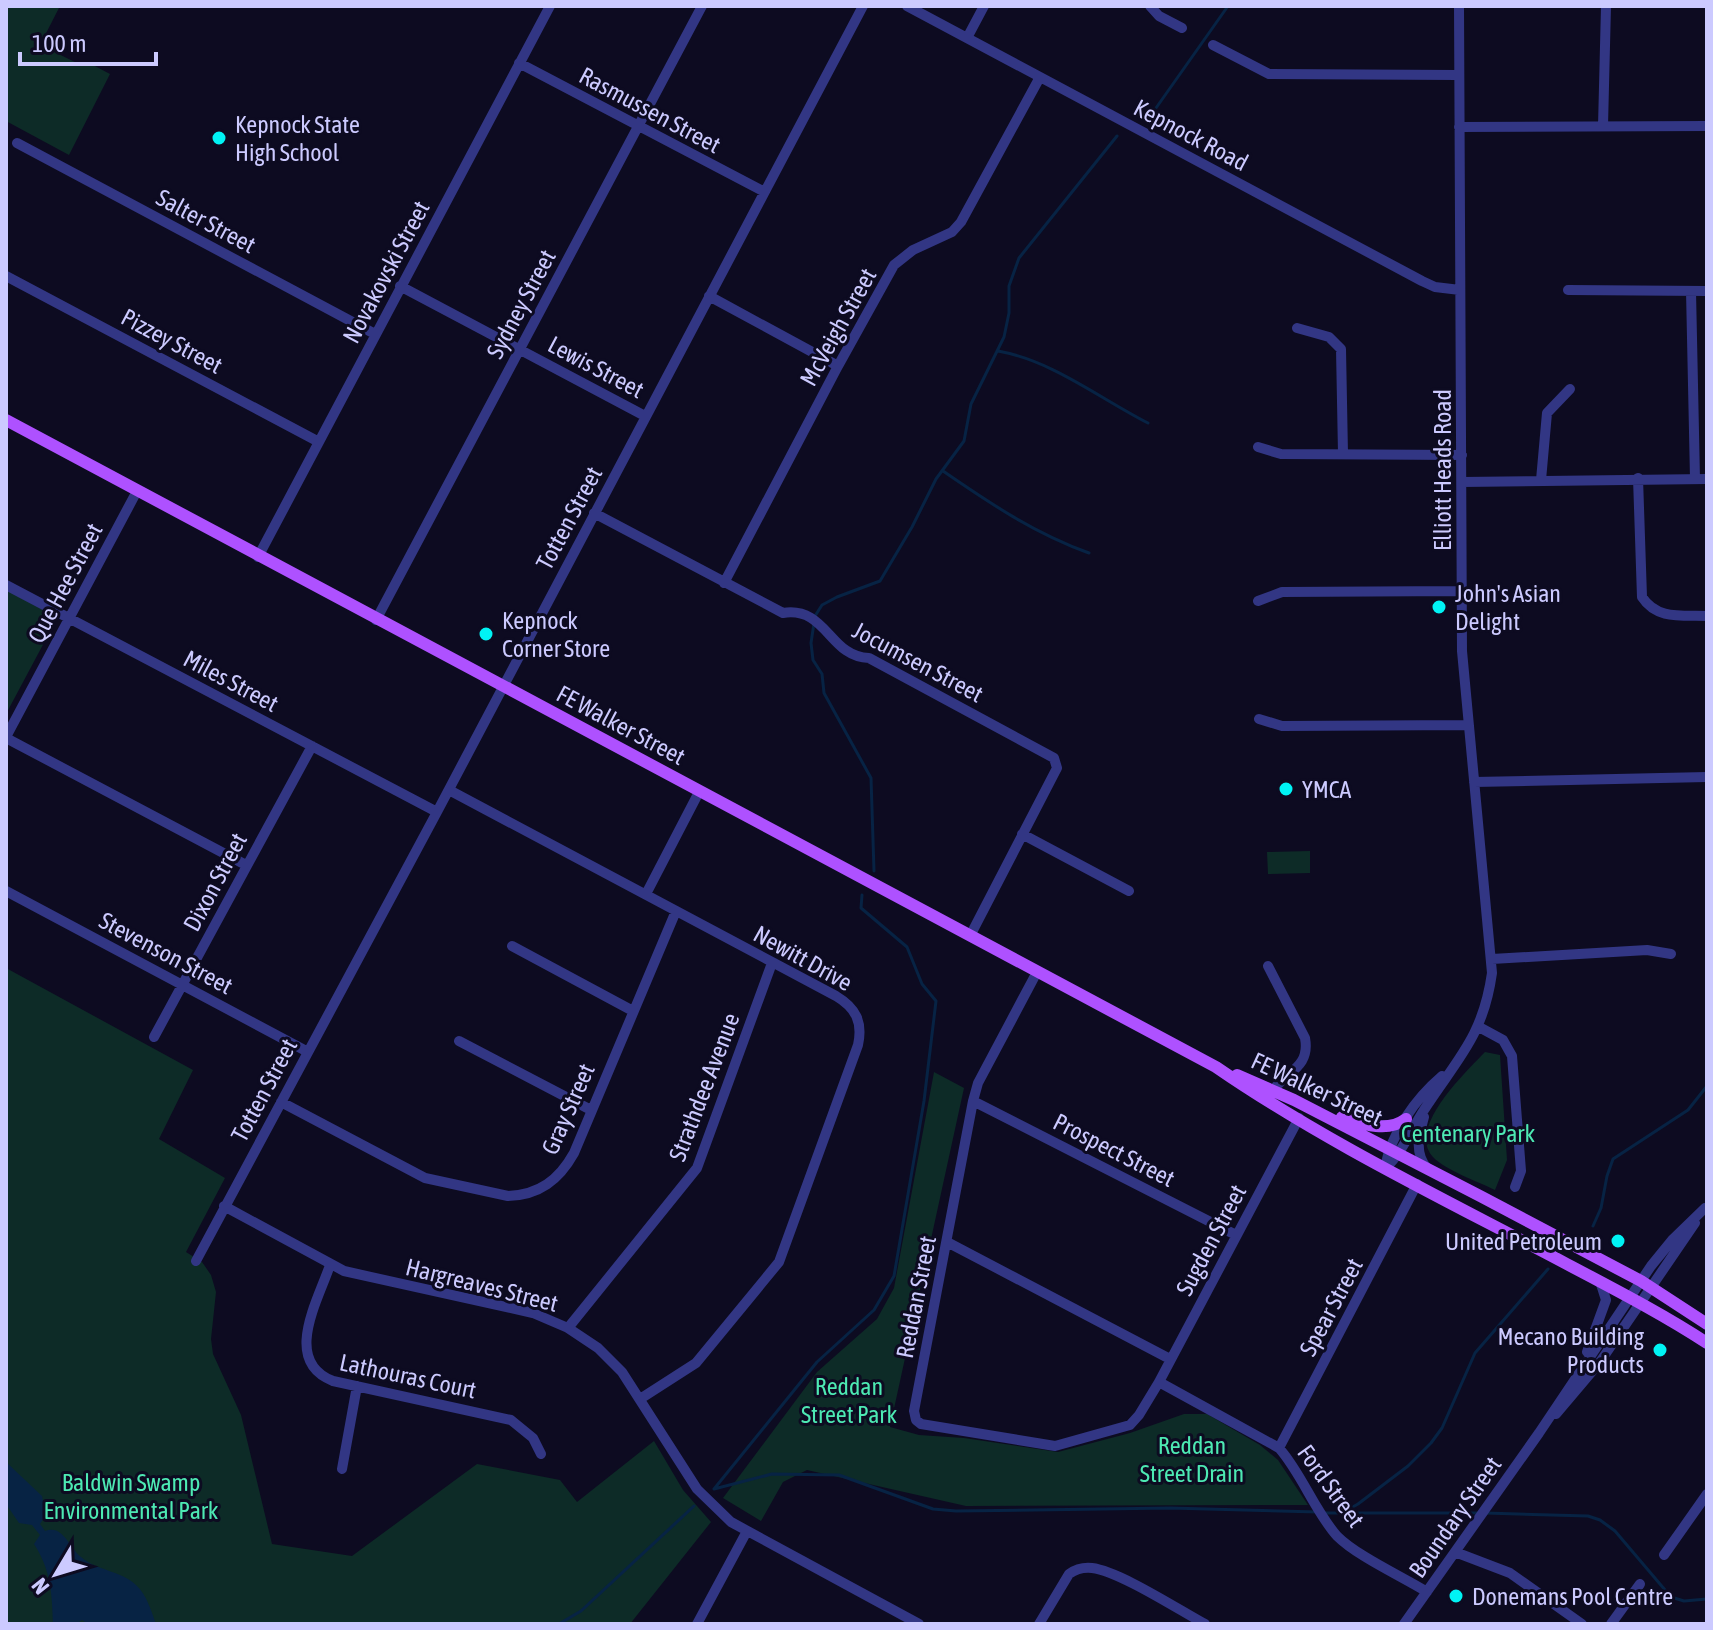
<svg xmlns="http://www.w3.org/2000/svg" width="1713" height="1630" font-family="'Asap Condensed',sans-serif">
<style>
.green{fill:#0d2b27}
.water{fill:#072344}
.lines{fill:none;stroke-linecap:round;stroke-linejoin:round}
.stream{stroke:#072344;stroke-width:3}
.minor{stroke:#323684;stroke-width:10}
.major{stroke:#ae51ff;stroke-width:12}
.poi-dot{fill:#00f3f5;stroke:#0d0b21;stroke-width:3}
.labels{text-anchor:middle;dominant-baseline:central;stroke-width:6;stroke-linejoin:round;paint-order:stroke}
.street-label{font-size:24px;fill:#cccaff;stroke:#0d0b21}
.poi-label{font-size:24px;fill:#cccaff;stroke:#0d0b21;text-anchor:start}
.park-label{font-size:24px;fill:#4de9b3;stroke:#0d0b21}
</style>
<rect width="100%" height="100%" fill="#0d0b21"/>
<path class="green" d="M6,6H60L40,45L81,65L91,64L110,74L69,155L6,121Z
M6,590L47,612L53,617L54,624L6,714Z
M1310,851V873L1268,874L1267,852Z
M6,968L193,1070L159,1139L225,1178L186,1252L202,1262L211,1275L216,1292L211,1339L213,1354L241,1415L272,1544L352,1556L477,1464L560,1480L577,1502L654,1441L683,1490L711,1522L630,1624H6Z
M1485,1052L1500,1055L1507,1160L1495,1190C1479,1182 1445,1170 1433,1157C1406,1128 1466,1072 1485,1052Z
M934,1072L964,1088L890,1427L919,1435L964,1438L1058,1452L1130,1433L1184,1414H1207L1260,1445L1278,1460L1308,1505L966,1506L807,1470L783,1482L761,1521L723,1498L817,1372L877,1319L894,1288Z"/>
<path class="water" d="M6,1462L42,1496L46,1515L40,1524L45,1531C63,1524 68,1546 81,1557C97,1571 120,1570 136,1585C147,1595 151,1611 156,1624H88L82,1620L76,1624H53C52,1594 51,1570 34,1544L40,1535L32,1525L19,1523L6,1504Z"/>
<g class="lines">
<path class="stream" d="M1156,108L1228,6
M998,351C1053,361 1099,398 1148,423
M943,471C991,504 1034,533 1089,553
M815,616L822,605L837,597L880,581L912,527L936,479L964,441L971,404L1004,337L1009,313V286L1019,258L1117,136
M814,623L811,643L813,660L822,674L824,693L871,778L874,871
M1593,1226L1601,1208L1607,1176L1613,1159L1688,1110L1707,1086
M714,1489L772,1474L839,1475L933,1509L956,1511L1170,1508L1318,1512
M714,1489L817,1362L874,1310L894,1276L924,1101L936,1001L922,984L907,947L861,908L862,895
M1344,1512L1358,1504L1408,1466L1431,1443L1442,1428L1475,1353L1548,1269
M1325,1513H1478
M1485,1513L1588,1516L1600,1520L1615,1531L1671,1597L1684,1601L1707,1599
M559,1624L581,1611L694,1506"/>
<path class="minor" d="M907,6L1422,281L1435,287L1460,290
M1150,6L1159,16L1182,28
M967,38L984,6
M1213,45L1269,74L1458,75
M519,63L763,191
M1603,126L1606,6
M1459,127L1707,126
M17,143L375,334
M6,276L319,442
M400,286L645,416
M1568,290L1707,291
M1691,291L1695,479
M709,296L838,366
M1297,328L1329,337L1341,349L1343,454
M1258,447L1281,454L1462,455
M1638,478L1642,597C1657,620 1682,615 1707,616
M1541,480L1547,413L1570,389
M1462,482L1707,479
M594,513L783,613C827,606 829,657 869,658L1054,758L1057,768L970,936
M258,557L550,6
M724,583L838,366L894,265L913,250L952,232L961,222L1040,77
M6,585L437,812
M1258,601L1282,592L1461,591
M376,620L702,6
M1259,719L1282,726L1469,725
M6,737L137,491
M6,738L246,865
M1474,782L1707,777
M449,790L836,996C856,1008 863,1022 858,1045L779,1262L696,1363L640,1399
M1022,834L1129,891
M6,891L308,1052
M646,894L699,792
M512,946L633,1011
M1492,959L1647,950L1671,954
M1268,966L1305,1038C1311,1070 1282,1072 1269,1096
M1037,972L978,1083L973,1101L914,1411L916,1420L921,1424L1055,1446L1130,1425L1139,1415L1159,1382L1299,1118
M1479,1027L1503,1040L1512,1056L1521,1171L1515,1187
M154,1037L312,746
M459,1041L591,1110
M973,1101L1236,1235
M281,1102L425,1178L508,1196C539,1195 559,1180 574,1153L676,911
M1424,1117C1419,1135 1414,1153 1427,1168
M1385,1167C1392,1132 1415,1099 1442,1076
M1386,1168C1403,1151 1411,1130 1424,1110C1457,1059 1483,1037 1492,973L1462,651L1459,6
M224,1206L344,1271L533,1313L568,1328L598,1348L622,1372L697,1489L731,1522L919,1624
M947,1242L1170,1359
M196,1261L437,812L863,6
M330,1265C318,1301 282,1361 333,1381L511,1420L533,1438L541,1454
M568,1328L697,1168L772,963
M1587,1352L1606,1300L1600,1281
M1159,1382L1279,1448C1302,1474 1314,1510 1337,1536C1357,1556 1401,1576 1427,1592
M1556,1414L1600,1362L1695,1223
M1279,1448L1417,1184
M342,1469L357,1386
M1455,1552L1510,1573L1582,1624
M1664,1555L1707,1494
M697,1624L747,1531
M1039,1624L1069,1574C1076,1569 1083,1567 1092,1568C1119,1571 1179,1610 1205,1624
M1404,1624L1539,1433L1651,1266L1673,1239L1705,1208
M1611,1624L1640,1584"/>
<path class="major" d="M6,420L1216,1067C1325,1142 1446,1200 1563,1262C1612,1288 1661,1313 1707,1343
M1237,1075L1294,1100L1482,1197L1641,1281L1707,1324
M1342,1117C1363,1124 1387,1133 1406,1119"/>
</g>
<g class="poi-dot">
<circle cx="219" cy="138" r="8"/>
<circle cx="1439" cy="607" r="8"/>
<circle cx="486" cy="634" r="8"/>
<circle cx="1286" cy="789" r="8"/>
<circle cx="1618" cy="1241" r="8"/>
<circle cx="1660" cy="1350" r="8"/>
<circle cx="1456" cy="1596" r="8"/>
</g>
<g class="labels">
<g class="street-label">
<text transform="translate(650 110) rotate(28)">Rasmussen Street</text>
<text transform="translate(1191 135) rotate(28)">Kepnock Road</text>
<text transform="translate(206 221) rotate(28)">Salter Street</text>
<text transform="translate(386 272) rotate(-62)">Novakovski Street</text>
<text transform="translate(521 304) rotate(-62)">Sydney Street</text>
<text transform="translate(838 327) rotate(-61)">McVeigh Street</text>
<text transform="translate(172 341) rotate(28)">Pizzey Street</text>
<text transform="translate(596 367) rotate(28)">Lewis Street</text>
<text transform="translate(1442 470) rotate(-90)">Elliott Heads Road</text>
<text transform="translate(569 518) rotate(-62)">Totten Street</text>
<text transform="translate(65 583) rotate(-62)">Que Hee Street</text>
<text transform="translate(918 662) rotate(28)">Jocumsen Street</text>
<text transform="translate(231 681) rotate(28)">Miles Street</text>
<text transform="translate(621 725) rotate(28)">FE Walker Street</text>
<text transform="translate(215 882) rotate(-62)">Dixon Street</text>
<text transform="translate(166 953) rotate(28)">Stevenson Street</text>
<text transform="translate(803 958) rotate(29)">Newitt Drive</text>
<text transform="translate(704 1087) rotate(-69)">Strathdee Avenue</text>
<text transform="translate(1317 1089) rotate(25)">FE Walker Street</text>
<text transform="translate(264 1090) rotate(-62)">Totten Street</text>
<text transform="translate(568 1109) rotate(-66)">Gray Street</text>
<text transform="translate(1114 1150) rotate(27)">Prospect Street</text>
<text transform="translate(1211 1240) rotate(-62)">Sugden Street</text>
<text transform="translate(482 1285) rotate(14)">Hargreaves Street</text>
<text transform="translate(916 1297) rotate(-79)">Reddan Street</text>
<text transform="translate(1331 1307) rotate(-62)">Spear Street</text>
<text transform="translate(408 1376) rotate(12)">Lathouras Court</text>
<text transform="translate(1331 1486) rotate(54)">Ford Street</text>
<text transform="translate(1455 1517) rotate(-55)">Boundary Street</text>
</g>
<g class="poi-label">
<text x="235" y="124">Kepnock State<tspan x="235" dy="28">High School</tspan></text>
<text x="1455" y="593">John's Asian<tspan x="1455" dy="28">Delight</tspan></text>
<text x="502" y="620">Kepnock<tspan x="502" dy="28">Corner Store</tspan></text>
<text x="1302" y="789">YMCA</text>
<text x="1602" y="1241" text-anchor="end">United Petroleum</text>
<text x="1644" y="1336" text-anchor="end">Mecano Building<tspan x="1644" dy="28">Products</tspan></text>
<text x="1472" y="1596">Donemans Pool Centre</text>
</g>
<g class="park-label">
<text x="1468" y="1133">Centenary Park</text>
<text x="849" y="1386">Reddan<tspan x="849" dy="28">Street Park</tspan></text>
<text x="1192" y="1445">Reddan<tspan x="1192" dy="28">Street Drain</tspan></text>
<text x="131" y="1482">Baldwin Swamp<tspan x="131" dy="28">Environmental Park</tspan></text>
</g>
</g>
<rect width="1713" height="1630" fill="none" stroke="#cccaff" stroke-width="16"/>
<g transform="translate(56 1574) rotate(232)" stroke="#0d0b21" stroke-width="6" paint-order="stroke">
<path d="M0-6L14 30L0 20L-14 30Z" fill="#cccaff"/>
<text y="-12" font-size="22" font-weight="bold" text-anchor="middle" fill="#cccaff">N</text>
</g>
<path d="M20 52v12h136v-12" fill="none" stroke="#cccaff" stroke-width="4"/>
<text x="32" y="52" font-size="24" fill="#cccaff" stroke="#0d0b21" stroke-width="6" paint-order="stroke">100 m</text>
</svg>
